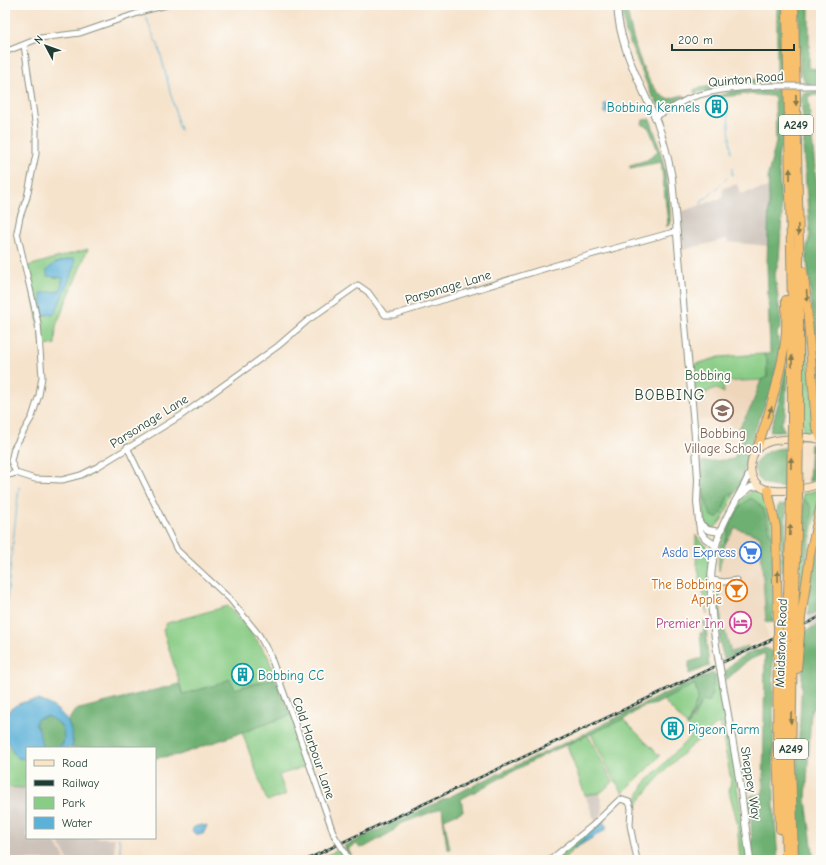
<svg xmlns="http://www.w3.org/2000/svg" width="826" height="865" font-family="'Comic Neue',sans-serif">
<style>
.built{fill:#eed6bb}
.industrial{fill:#ccc2b9}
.green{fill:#89cc85;stroke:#54845c;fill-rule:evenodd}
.forest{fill:#6eb072;stroke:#467653}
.water{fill:#5bb1d8;stroke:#3d7786}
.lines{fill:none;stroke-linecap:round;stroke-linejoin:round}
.stream{stroke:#5bb1d8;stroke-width:1}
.minor-casing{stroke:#8a9080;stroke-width:7}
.tertiary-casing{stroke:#8a9080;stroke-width:8}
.secondary-casing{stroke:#8a9080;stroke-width:9}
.trunk-casing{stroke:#8a9080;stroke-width:10}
.minor{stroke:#fff;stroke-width:5}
.tertiary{stroke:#fff;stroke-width:6}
.secondary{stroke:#fce5c4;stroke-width:7}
.trunk{stroke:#f8bf6c;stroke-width:8}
.rail-casing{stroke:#1f3d34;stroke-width:2.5}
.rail{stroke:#fdfcf7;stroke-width:1;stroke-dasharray:3;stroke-linecap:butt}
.minor-bridge-casing{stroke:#8a9080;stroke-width:7;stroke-linecap:butt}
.tertiary-bridge-casing{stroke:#8a9080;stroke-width:8;stroke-linecap:butt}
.trunk-bridge-casing{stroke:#8a9080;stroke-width:10;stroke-linecap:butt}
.minor-bridge{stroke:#fff;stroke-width:5}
.tertiary-bridge{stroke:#fff;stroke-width:6}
.trunk-bridge{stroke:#f8bf6c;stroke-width:8}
.oneway{fill:#81784d}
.labels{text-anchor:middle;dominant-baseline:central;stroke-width:3.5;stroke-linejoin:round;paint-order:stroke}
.shield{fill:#fdfcf7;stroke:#62766e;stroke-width:1}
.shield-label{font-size:12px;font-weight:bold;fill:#1f3d34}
.street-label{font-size:13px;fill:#1f3d34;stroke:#fdfcf7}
.culture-label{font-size:13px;fill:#0d838f;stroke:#fdfcf7;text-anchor:start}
.park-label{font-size:13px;fill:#3a6148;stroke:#fdfcf7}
.education-label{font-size:13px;fill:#785e54;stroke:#fdfcf7}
.shop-label{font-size:13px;fill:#366cbe;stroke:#fdfcf7;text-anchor:end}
.food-label{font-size:13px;fill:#c56008;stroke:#fdfcf7;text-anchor:end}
.hotel-label{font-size:13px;fill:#b23c85;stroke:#fdfcf7;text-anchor:end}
.quarter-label{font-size:15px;letter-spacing:1px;fill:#1f3d34;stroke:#fdfcf7}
</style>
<rect width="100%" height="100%" fill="#fdfcf7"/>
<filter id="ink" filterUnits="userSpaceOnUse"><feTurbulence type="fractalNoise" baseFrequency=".025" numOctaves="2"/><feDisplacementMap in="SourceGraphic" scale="8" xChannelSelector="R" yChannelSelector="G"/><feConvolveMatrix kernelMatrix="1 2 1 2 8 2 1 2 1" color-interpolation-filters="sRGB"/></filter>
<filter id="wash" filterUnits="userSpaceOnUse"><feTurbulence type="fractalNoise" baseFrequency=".012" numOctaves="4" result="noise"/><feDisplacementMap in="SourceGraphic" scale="16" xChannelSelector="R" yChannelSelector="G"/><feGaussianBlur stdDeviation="0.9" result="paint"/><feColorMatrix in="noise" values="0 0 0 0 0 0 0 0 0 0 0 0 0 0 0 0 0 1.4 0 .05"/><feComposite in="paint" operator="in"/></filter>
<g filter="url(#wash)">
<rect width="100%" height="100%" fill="#f6e3cc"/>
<path class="built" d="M761,380L752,405L737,432L725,418L698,420L696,398L723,382Z
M735,528L760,536L766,630L769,638L731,653L721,619L719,571L723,547Z"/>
<path class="industrial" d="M737,184L740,194L769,187L768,246L728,242L726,239L683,250L680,212L722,198L723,188Z
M817,612V615L821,613V622L810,628L808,615Z
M5,787L24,788L27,793V838H53L66,860H5Z
M600,793L603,813L595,821L585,795Z
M56,838H114L115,860H68Z"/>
<path class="green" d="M88,249L56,326L55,344L42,347L28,266ZM75,266L55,313L42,293L60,291L63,278L48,276Z
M803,294L815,430L803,433Z
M763,354L767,359V377L761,380L723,382L724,393L715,388L696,398L692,365L720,357Z
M756,489C773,492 772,523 773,537L770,533L767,516L747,500C729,519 724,545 719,571C714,550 734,496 756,489Z
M821,489L807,557L796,621L801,557L803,558C809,537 810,523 806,501L803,498V494Z
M703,493L711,516L722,512L728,496L735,493L722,520L714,529L705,526Z
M696,535L711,551L707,615L696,559Z
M228,606L249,629L268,656L275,678L235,689L230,679L215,686L183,694L163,630L167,623Z
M715,676L718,678C730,738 740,799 747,860H740L737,821L729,791L731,780L720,722C689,747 657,774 635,808L636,800L644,784L694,733L662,699L695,684L698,698L688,725L693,720L701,703L703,701H710Z
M291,715L307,766L279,775L286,795L267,801L242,732Z
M622,718L660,756L623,793L612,776L591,734Z
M588,735L613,782L600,793L585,795L567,745Z
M9,747L18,758H27V788L5,787V748Z
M604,816L606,820L603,822L562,860H552Z
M340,849L347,860H317Z"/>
<path class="forest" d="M622,5H626C631,31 642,87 668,99L683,95L685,96L677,103L659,105L652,96L626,33Z
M777,5H782V76L781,81L722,88L696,93L693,92L695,89L738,81L777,77Z
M799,5H809V68L821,70V84H806L800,70Z
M782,90L785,135L779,153L778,161L782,216L779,259L775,274L781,322V327L777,333L780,349L772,393L767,399L753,435V446L743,473L741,484L735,493L728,496L722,512L717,518L711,516L703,493L701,462L734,459L742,437L737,432L752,405L761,380L767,377V359L763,354H769L770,352L767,265L769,198L768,175L776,142L775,99L772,96L749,94L712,98L733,91Z
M821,91V95L808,96L821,230V426L815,372V366L819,363L814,329L806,250L810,234L803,148L805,133L801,101L803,93Z
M650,119C662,151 671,190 670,224L666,227L668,223L661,162L630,168V165L647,160L658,151L649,128L642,124L643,120Z
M786,365L788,372L785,415L781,424L785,431H770L780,397Z
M815,441L821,445V477L809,482L811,444Z
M785,448L784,487C747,490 744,450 785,448Z
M751,498C771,510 763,521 772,538L774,609L773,622H766L760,536L735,528L723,547C730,530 733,507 751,498Z
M803,498C806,501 810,504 811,508C813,516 807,550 804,559L801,557Z
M786,504L785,571H781V543L777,509L779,505Z
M821,522V559L817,612L808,615L810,579Z
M720,586L721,619L731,652L748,646V648L724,659L719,639L721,633C713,621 713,600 718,587Z
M703,622H706L707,637L706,638L709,666L689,674V662L702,658L700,633H704Z
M821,623V700L811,711L806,800L814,860H798L797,779L804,638L806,631Z
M765,648L773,652L774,807L778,860H752L751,815L748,804L751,796L762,794L763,792L765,653L747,661L726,680L725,672C734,659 750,651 765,648Z
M713,673L715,676L710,701H703L701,703L687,727L698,698L695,684L656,704L642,707L626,718L544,755L461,799L463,811L444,819L450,849H447L442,808L400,824L393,831L365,847L360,848L356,844L348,849L351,854L349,856L344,846L586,733L672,690Z
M275,678L291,715L179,755L155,758V748H72L73,741L68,721L75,710L179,684L183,694L216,685L230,679L235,689Z
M47,716C62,724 66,727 63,744L56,748L42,747C39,739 40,731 35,724L37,719Z"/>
<path class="water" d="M604,104H612L615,107V111L612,114L605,113Z
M74,258L75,266L55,313L43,316L41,293L60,291L63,278L47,276V270L55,263Z
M38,700C60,706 76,725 72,748H54L63,744C66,727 61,724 47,716L37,719L35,724L39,730L42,747L47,748H27V759L18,758C6,747 0,723 11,709C18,702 28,701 38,700Z
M603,822L607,827L605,830L569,852Z
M201,825L207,826L203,834H196L192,831L194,827Z"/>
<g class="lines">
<path class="stream" d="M146,17L155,40L158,44L180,130
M727,100L731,152
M732,175V168
M701,204L704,198H707L727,178
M5,616L19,487
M119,838L121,860"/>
</g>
</g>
<g filter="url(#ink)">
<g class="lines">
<defs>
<path id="minor" d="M24,45L36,129V154L27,197L20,217L17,232L38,323L42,377L39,395L32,417L14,448L11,461L16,473L35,479L62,480L81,475L97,467L182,415L278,346L307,321L358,285L368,292L385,315H394L576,259L677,231
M5,52L40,38L80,33L147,10L167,5
M804,86H821
M655,116C668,112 678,103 690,98C717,88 748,87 776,86
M127,447L177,550L230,599L259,635L270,655L292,715L334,835
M5,476L16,473
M712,580L724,582L737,580
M344,851L349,860
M550,860L592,826L620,799L629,802L631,808L630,825L637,860"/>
<path id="tertiary" d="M617,5C619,45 638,79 654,115C663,135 668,157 672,178L696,448L698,480L697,502L700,531L705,538L716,546
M740,496L751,487L759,486
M699,523L708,530L720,532
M718,657C711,617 705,570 721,530C729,509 743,491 751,470
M721,674L740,784L750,860"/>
<path id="secondary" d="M821,440C810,436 799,438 788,439C780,440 771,440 764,444C749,451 746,475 759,486C770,495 808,489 821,483"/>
<path id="trunk" d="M787,5L792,311V428
M794,5L799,244V427
M803,271L806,293L816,426L821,439
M757,449C769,414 780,379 785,342C787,328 786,314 786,300
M768,490L776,527L778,629
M801,618L811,549L821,505
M794,621L798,497
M787,625L791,498
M793,637L791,766L794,860
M786,641L784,750L786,860
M778,645L777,747L780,829
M797,669L800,634"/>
</defs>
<use href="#minor" class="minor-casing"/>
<use href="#tertiary" class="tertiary-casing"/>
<use href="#secondary" class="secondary-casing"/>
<use href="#trunk" class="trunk-casing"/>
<use href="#minor" class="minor"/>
<use href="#tertiary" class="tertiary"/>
<use href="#secondary" class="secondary"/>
<use href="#trunk" class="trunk"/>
<defs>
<path id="rail" d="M806,624L821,616
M723,662L775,638
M341,843L714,667
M306,860L337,845"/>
</defs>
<use href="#rail" class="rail-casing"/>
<use href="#rail" class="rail"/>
<defs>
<path id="minor-bridge" d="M776,86H804
M334,835L344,851"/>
<path id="tertiary-bridge" d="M718,657L721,674"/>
<path id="trunk-bridge" d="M798,497L799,427
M791,498L792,428
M800,634L801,618
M793,637L794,621
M786,641L787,625
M778,645V629"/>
</defs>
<use href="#minor-bridge" class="minor-bridge-casing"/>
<use href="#tertiary-bridge" class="tertiary-bridge-casing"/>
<use href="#trunk-bridge" class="trunk-bridge-casing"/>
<use href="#minor-bridge" class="minor-bridge"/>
<use href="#tertiary-bridge" class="tertiary-bridge"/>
<use href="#trunk-bridge" class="trunk-bridge"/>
</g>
<defs><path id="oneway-solid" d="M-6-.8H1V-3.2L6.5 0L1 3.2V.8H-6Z"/></defs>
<g class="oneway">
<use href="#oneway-solid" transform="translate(796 100) rotate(89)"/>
<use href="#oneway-solid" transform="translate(790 174) rotate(-91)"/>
<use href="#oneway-solid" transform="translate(798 230) rotate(88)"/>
<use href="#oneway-solid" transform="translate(807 296) rotate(85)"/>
<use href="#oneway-solid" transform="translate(792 361) rotate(-90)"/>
<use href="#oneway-solid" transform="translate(770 412) rotate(-72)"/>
<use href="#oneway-solid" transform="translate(791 463) rotate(-89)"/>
<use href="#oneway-solid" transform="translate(790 530) rotate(-88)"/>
<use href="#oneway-solid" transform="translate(778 576) rotate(-92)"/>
<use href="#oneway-solid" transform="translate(791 718) rotate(91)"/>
</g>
</g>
<defs>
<symbol id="building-ring" viewBox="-11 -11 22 22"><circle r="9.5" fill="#fdfcf7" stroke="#0f9aa8" stroke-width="1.5"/><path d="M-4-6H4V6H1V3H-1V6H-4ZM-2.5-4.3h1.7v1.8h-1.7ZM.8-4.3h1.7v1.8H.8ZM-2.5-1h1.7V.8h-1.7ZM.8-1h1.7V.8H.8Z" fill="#0f9aa8"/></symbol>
<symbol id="school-ring" viewBox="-11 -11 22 22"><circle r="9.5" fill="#fdfcf7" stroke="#8d6e63" stroke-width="1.5"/><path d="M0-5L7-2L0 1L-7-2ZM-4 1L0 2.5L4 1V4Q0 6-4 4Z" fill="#8d6e63"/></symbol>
<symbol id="supermarket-ring" viewBox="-11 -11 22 22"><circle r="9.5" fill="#fdfcf7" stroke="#3f7fe0" stroke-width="1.5"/><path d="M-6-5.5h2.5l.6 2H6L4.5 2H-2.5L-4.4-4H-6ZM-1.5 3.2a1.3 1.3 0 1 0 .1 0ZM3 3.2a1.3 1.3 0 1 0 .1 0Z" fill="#3f7fe0"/></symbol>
<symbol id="bar-ring" viewBox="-11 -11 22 22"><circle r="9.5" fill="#fdfcf7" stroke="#e8710a" stroke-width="1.5"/><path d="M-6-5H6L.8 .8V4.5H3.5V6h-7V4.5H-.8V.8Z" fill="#e8710a"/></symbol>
<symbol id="hotel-ring" viewBox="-11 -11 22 22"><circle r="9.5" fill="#fdfcf7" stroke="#d1479c" stroke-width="1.5"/><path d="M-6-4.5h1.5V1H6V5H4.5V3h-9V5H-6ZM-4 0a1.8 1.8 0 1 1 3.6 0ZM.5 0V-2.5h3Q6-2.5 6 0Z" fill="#d1479c"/></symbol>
</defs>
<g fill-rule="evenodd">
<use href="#building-ring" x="704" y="94" width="25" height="25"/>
<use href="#school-ring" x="710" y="398" width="25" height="25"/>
<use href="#supermarket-ring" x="738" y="540" width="25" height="25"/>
<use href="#bar-ring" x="724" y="578" width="25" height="25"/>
<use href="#hotel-ring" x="728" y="610" width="25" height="25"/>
<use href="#building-ring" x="230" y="662" width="25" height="25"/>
<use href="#building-ring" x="660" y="716" width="25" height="25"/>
</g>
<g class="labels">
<g class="shield">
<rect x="779" y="115" width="34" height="20" rx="3"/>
<rect x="774" y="739" width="34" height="20" rx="3"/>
</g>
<g class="shield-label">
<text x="796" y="125">A249</text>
<text x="791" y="749">A249</text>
</g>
<g class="street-label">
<text transform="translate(746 79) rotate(-5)">Quinton Road</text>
<text transform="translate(448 287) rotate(-17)">Parsonage Lane</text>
<text transform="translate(149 421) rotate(-32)">Parsonage Lane</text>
<text transform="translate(781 643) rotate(-88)">Maidstone Road</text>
<text transform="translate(314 748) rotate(71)">Cold Harbour Lane</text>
<text transform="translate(751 783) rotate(81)">Sheppey Way</text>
</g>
<g class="culture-label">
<text x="700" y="107" text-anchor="end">Bobbing Kennels</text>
<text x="258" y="675">Bobbing CC</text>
<text x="688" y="729">Pigeon Farm</text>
</g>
<g class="park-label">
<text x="708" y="375">Bobbing</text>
</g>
<g class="education-label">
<text x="723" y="433">Bobbing<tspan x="723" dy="15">Village School</tspan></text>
</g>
<g class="shop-label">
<text x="736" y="552">Asda Express</text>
</g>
<g class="food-label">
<text x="722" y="584">The Bobbing<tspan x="722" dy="15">Apple</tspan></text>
</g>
<g class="hotel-label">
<text x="724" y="623">Premier Inn</text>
</g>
<g class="quarter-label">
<text x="670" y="395">BOBBING</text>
</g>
</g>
<rect width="826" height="865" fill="none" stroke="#fdfcf7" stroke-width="20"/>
<rect x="26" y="747" width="130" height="92" fill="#fdfcf7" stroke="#a4b0a9"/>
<rect x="34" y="760" width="20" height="6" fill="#fce5c4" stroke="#a4b0a9"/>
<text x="62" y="767" font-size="12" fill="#1f3d34">Road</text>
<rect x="34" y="780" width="20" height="6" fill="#1f3d34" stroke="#a4b0a9"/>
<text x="62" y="787" font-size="12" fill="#1f3d34">Railway</text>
<rect x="34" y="797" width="20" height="12" fill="#89cc85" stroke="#a4b0a9"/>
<text x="62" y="807" font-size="12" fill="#1f3d34">Park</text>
<rect x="34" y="817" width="20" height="12" fill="#5bb1d8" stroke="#a4b0a9"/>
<text x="62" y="827" font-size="12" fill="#1f3d34">Water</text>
<g transform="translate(46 46) rotate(311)" stroke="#fdfcf7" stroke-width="3" paint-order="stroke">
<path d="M0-3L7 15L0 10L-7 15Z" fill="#1f3d34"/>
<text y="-6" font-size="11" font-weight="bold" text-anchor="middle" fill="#1f3d34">N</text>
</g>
<path d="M672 44v6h122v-6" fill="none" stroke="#1f3d34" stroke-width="2"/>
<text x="678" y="44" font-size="12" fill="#1f3d34" stroke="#fdfcf7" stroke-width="3" paint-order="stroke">200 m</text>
</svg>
